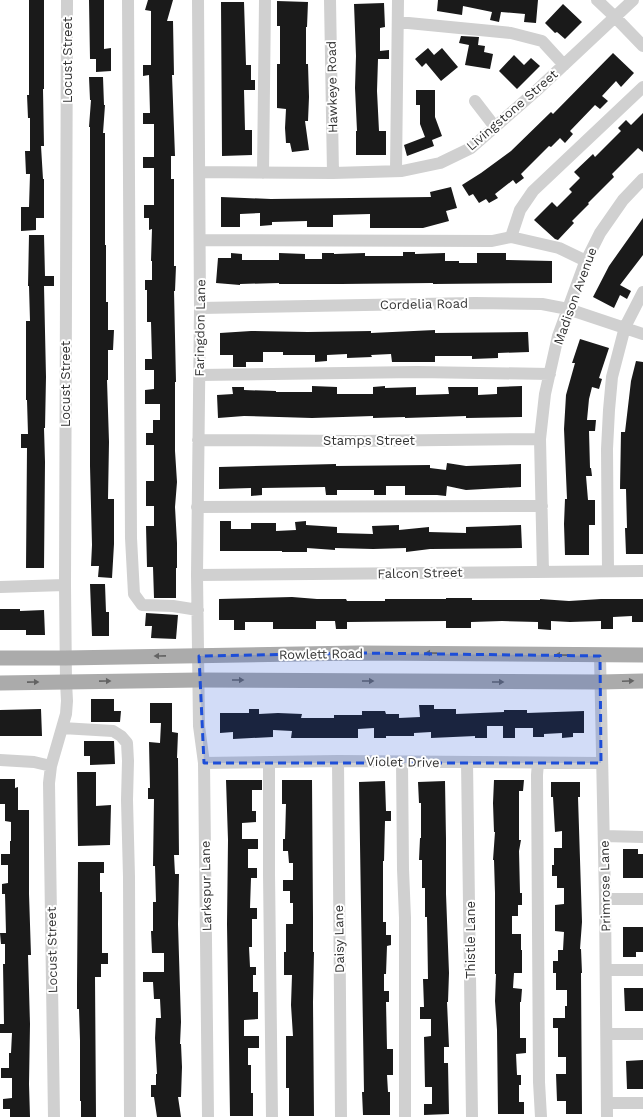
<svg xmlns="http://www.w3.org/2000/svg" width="643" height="1117" font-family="'Work Sans',sans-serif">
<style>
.building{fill:#1a1a1a}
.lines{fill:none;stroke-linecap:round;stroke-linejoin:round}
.minor{stroke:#d0d0d0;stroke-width:12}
.major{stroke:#ababab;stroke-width:15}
.oneway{fill:#636363}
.marked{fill:#1d4ed8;fill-opacity:0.2;stroke:#1d4ed8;stroke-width:3;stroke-dasharray:8 5;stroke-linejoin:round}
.labels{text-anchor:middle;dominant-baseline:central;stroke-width:4;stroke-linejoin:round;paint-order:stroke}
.street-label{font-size:13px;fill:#333;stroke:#fff}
</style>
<rect width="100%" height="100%" fill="#fff"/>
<path class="building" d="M29,0H44V89H43L44,146H41L43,179H44V218H36V230L21,231V207H29L30,174H26L25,151H30V118H28L27,95H29Z
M89,0H104V49L111,48V71L96,72V59H90Z
M148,0H173L167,21H173L174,75H172L175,156H171V179H174V266H176L175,291H174L176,382H175V451L177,482L175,507L177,543V568H176V598H154L153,567H147L146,526H154V506H146V481H154V445H146V433H153V420H160V404H145V390L154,389V370H145V359H152L151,322H147V290H145V280H152V261H151L152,229L149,230V218H144V205H154V168H143V157H154V124H143V113H150L149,75L143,76V65H151V11L145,10Z
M438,0H538L536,23L524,22L525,14L501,12L499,22L490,20L492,12L463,6L462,15L437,11Z
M277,1L308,2L307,27H306V64H308L309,97L308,121H305L309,150L292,152L290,143H286L285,128L286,109L277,108V64H280V26H277Z
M221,2H244L246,65H251V80H255V90H244L245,130H252V155L222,156Z
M384,3L385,27L380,28V51L389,50V59H378L377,91L379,131H386V155H356V131H357L355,88L356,56L354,4Z
M563,4L582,22L565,39L557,32L555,33L545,23Z
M461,36L479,37L478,45L485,46L484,52L493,54L490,69L465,65L469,45L459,43Z
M428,48L434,55L442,48L458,67L441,81L426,63L422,67L415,59Z
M613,53L634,73L621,87L616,81L602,96L608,101L600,109L595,105L570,131L573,134L565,143L560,138L551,147L549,146L521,174L524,178L516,184L513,180L495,194L498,198L489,203L486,199L479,203L473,194L469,196L462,185L481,173L511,151L551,112L553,114Z
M514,55L524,65L531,58L540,66L517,89L499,71Z
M89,77H103L104,105H105L103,133H105V245H106V302H108V330H114L113,350H108V380H107L109,442L108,499H114V544L112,578L98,577L99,566H91L92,545L90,466V127H89L91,100H90Z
M416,90H435V117L442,136L432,140L434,146L407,156L404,145L425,137L420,124V105H416Z
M643,113V152L638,148L612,174L614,177L588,203L589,204L572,221L574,223L558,240L555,239L534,220L552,202L557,207L572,192L569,189L580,178L574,172L593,154L595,157L621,131L618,128L626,120L631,125Z
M451,187L457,208L446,211L449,221L423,228H370V214L333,215V227H307V221L272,222V225L260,226V213L240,214V227H221V197L271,199L431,197L430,192Z
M643,218V255L620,285L631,291L627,299L620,295L614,308L593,297L609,266Z
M29,235H44L45,276H54V286H44L46,377L45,428H44L45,462L44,568H26L27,448H21V434H28L27,400H26V321H30L29,286H28Z
M403,252H415V254L445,253V261H459V263H477V253H506V260L552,261V283L433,284V283L341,284H279V283L240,284V285L216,283L218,258H231V253L242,254V260H279V253L305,254V259H322V253H334V254L365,253V256H403Z
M435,330V333L528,332L529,352L498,353V358L472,359V356H435V362H392L391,354L371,355L372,357L347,358V354L327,355V361L315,362V355H283V352H263V362H246V367H233V355H220V333L251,331L308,332L371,331V333Z
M580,339L609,348L599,378L602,379L599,389L592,387L589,399L587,420H596L595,431H589L590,468H591L592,476H586L588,500H595V525H589V555H565L564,524L565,499H567L564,429L566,395L575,363H572Z
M636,361L643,362V554H626L625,528H627L626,489H620L621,432H625L631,381Z
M312,386L337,387V394H373V387L385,386V388L416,387V395L449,394L448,387H478V395L497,394V387L522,386V417L466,418V416L405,418V417L373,418V416L312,418L244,416L218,418L217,395L233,394L232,387H244V390L276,391V392H312Z
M447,463L466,466L521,464V487L466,490L447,486L446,496L437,495H405V486H386V495H374V490H337V495H326L325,487L262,488V495L251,496V488L219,489V467L336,464V466L430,465V468L446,470Z
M220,521H231V529H251V523H276V531L296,530L295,522L306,521V525L337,527V533L373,534L372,526L399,525V530L429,527V532L466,533V527L521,525L522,548L430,549L406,552V548L373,549L335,548V550L307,548V552H282V551H220Z
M90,584H105L106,612H109V636H92Z
M292,597L317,599H346L347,601H385V599H446V598H472V600H540V599L569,601L601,599H643V622H632V616L613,617V629H601V621L570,622L551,621V630L538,629V622L502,621L471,622V628H446V621L347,622V629H336L335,621H316V629H273V622H245V630H234V620H219V599Z
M0,609H20V611L44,610L45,635H26V630H0Z
M146,613L178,615L176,639L151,638L152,626H145Z
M91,699H114V711H121L120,722H91Z
M150,703H172V732L178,733L177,758H178L179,855H174L175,874H179L178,924L181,1022L180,1044H181L182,1067L181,1097H178L181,1117H157L154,1097H151V1085H156V1074H157L155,1038L156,1018H161L160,999H154L153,982H143V972H164V953H152L151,931H153V902H156L155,866H153L154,799H148V788H150L149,742L160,743L161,723H150Z
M419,705H434V709H456V714L504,712V710H527V713L584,711V733H573V737L562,738V733L544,734V737H533V728H515V738H503V726H487V738H475V736L431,738V732L414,733V736H386V738H374V728L358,729V738H291L292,731L273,730V737L233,739V732L220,733V713H249V709H259V714L278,713L302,714L301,718H334V715H362V711H385L386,714H399V718L420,717Z
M41,709L42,736H0V710Z
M84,741H114L115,764L90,765V756H84Z
M77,772H96V806L111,805L110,845L78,846Z
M0,779H15V788L18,787V810H29V894L31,955H28L30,1024L29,1084L30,1117H10V1109H3V1099L12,1098V1078H1V1068H9V1053H11L12,1033H0V1024H4L3,964H5V944H1L0,933H6L5,894H2V884L8,883V865H1V854H10V841H11V822L5,821V804H0Z
M226,780H262V790H252V811H256V822L242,823V839H258V849H248V868H257V878H251L250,908H257V919H252V947H249L250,967H256V975H253V992H258V1019L244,1020V1036H259V1048H248V1065H251V1093H253V1116H230L227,924L228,840Z
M282,780H312L313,918V952H314L313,1002L314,1116H289V1088H286V1036H293L291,1005L292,975H284V952H286V924H293V903H290V891H283V880H293V863H289L288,851H283V839H285L286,804H282Z
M494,780H524L523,791H519V840H521L519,851L520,893H522V905H518V916H512V934H521V950H522V973H514L513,988L522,989L521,1002H520V1038H526V1053L516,1054L517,1075H521V1085H519V1102H524V1114H498L497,1030L495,1001L496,974H495V893L494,860H493L495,832H494L493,803Z
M385,781L386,811H391V821H385L384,861H383V922H386V935H391V945L387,946L386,974H384V991H389V1002H386L387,1049H393V1075H387L388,1092H390V1115H363L362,1092H364L359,782Z
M445,781L446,839V894L449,973L448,1002H447L449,1047H444V1063H448L449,1114L424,1115V1104H432V1087H425L424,1037L431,1036V1019H420V1007H424L423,979H428L427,917H425V888H422V860H419L420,838H421V803H419L418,782Z
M551,782H580V797H578L582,922L580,949H581L582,973H581L582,1114H566V1101H557L556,1074H566V1057H558V1028H553V1018H565V1006H567V990H556V973H553V961H558V950H563L564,932L555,931V905L564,904V888H557V876H552V865H554V848H562V831L555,832L553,797H551Z
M623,849H638V854H643V878H623Z
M78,862H104V873H100V892H102V953H108V964H101V977H95L96,1117H81V1101H80V1040L79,1009H77V985Z
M623,927H643V952H636V957H623Z
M624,988H643V1011H625Z
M643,1060V1089H627L626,1061Z"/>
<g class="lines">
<path class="minor" d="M128,0L131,538L134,594L142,605L173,606L198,610
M198,0L200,308L197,575L199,726L204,763L208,1117
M330,0L333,173
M597,0L615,17L643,46
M398,22L511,33L542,41L564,65
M475,101L495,127
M396,171L398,0
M199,172L333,173L402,171L440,163L471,148L536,91L633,0
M263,173L265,0
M511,237L520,210L533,191L643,87
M200,240L492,241L511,237L559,248L586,261
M200,308L475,303L542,304L568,309L643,334
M199,375L417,372L550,374
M198,440L355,441L540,439
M197,507L542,506
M608,571L607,449L609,410L612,377L625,327L643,292
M543,572L540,439L545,394L558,336L584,265L600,233L623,200L643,179
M197,575L643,571
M0,587L65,585
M600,656L605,899L607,1117
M62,728L113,731L121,736L127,743L128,761L127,800L129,877L130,1117
M0,760L34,762L51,766
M338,761L341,1117
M269,762V874L272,1117
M402,762L403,869L405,918V1117
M467,762L472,1117
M204,763L338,761L601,763
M538,763L537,775L539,1082L541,1117
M604,836L643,837
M605,899H643
M606,970H643
M607,1034H643
M607,1103H643
M54,1117L49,783L51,766L66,714L67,701L66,682L65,585L67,0"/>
<path class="major" d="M0,658H65L359,653L643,655
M0,683L199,680L601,682L643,681"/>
</g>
<defs><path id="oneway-solid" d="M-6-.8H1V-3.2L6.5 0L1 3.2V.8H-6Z"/></defs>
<g class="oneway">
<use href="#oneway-solid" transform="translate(431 653) rotate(-179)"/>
<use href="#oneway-solid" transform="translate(561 655) rotate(-179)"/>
<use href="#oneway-solid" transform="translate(160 656) rotate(179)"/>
<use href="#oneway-solid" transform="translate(238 680)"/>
<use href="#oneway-solid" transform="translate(105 681) rotate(-1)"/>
<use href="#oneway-solid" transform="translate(368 681)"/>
<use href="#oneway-solid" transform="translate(628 681) rotate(-2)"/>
<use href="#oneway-solid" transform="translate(33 682) rotate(-1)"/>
<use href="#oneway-solid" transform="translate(498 682)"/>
</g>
<path class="marked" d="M359,653L600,656L601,763H204L199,656Z"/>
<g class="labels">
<g class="street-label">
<text transform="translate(67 60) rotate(-90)">Locust Street</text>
<text transform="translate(332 87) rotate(-91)">Hawkeye Road</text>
<text transform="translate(512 110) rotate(-41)">Livingstone Street</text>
<text transform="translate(575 296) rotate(-70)">Madison Avenue</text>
<text transform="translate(424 304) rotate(-1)">Cordelia Road</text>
<text transform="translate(200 328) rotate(-89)">Faringdon Lane</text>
<text transform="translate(65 384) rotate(-90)">Locust Street</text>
<text x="369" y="440">Stamps Street</text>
<text transform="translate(420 573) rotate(-1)">Falcon Street</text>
<text transform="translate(321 654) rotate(-1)">Rowlett Road</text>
<text transform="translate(403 762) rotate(1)">Violet Drive</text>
<text transform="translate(206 886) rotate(-91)">Larkspur Lane</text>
<text transform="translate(605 886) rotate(-91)">Primrose Lane</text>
<text transform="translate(339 939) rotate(-91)">Daisy Lane</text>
<text transform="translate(470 940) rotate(-90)">Thistle Lane</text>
<text transform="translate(52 950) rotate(-91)">Locust Street</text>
</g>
</g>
</svg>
